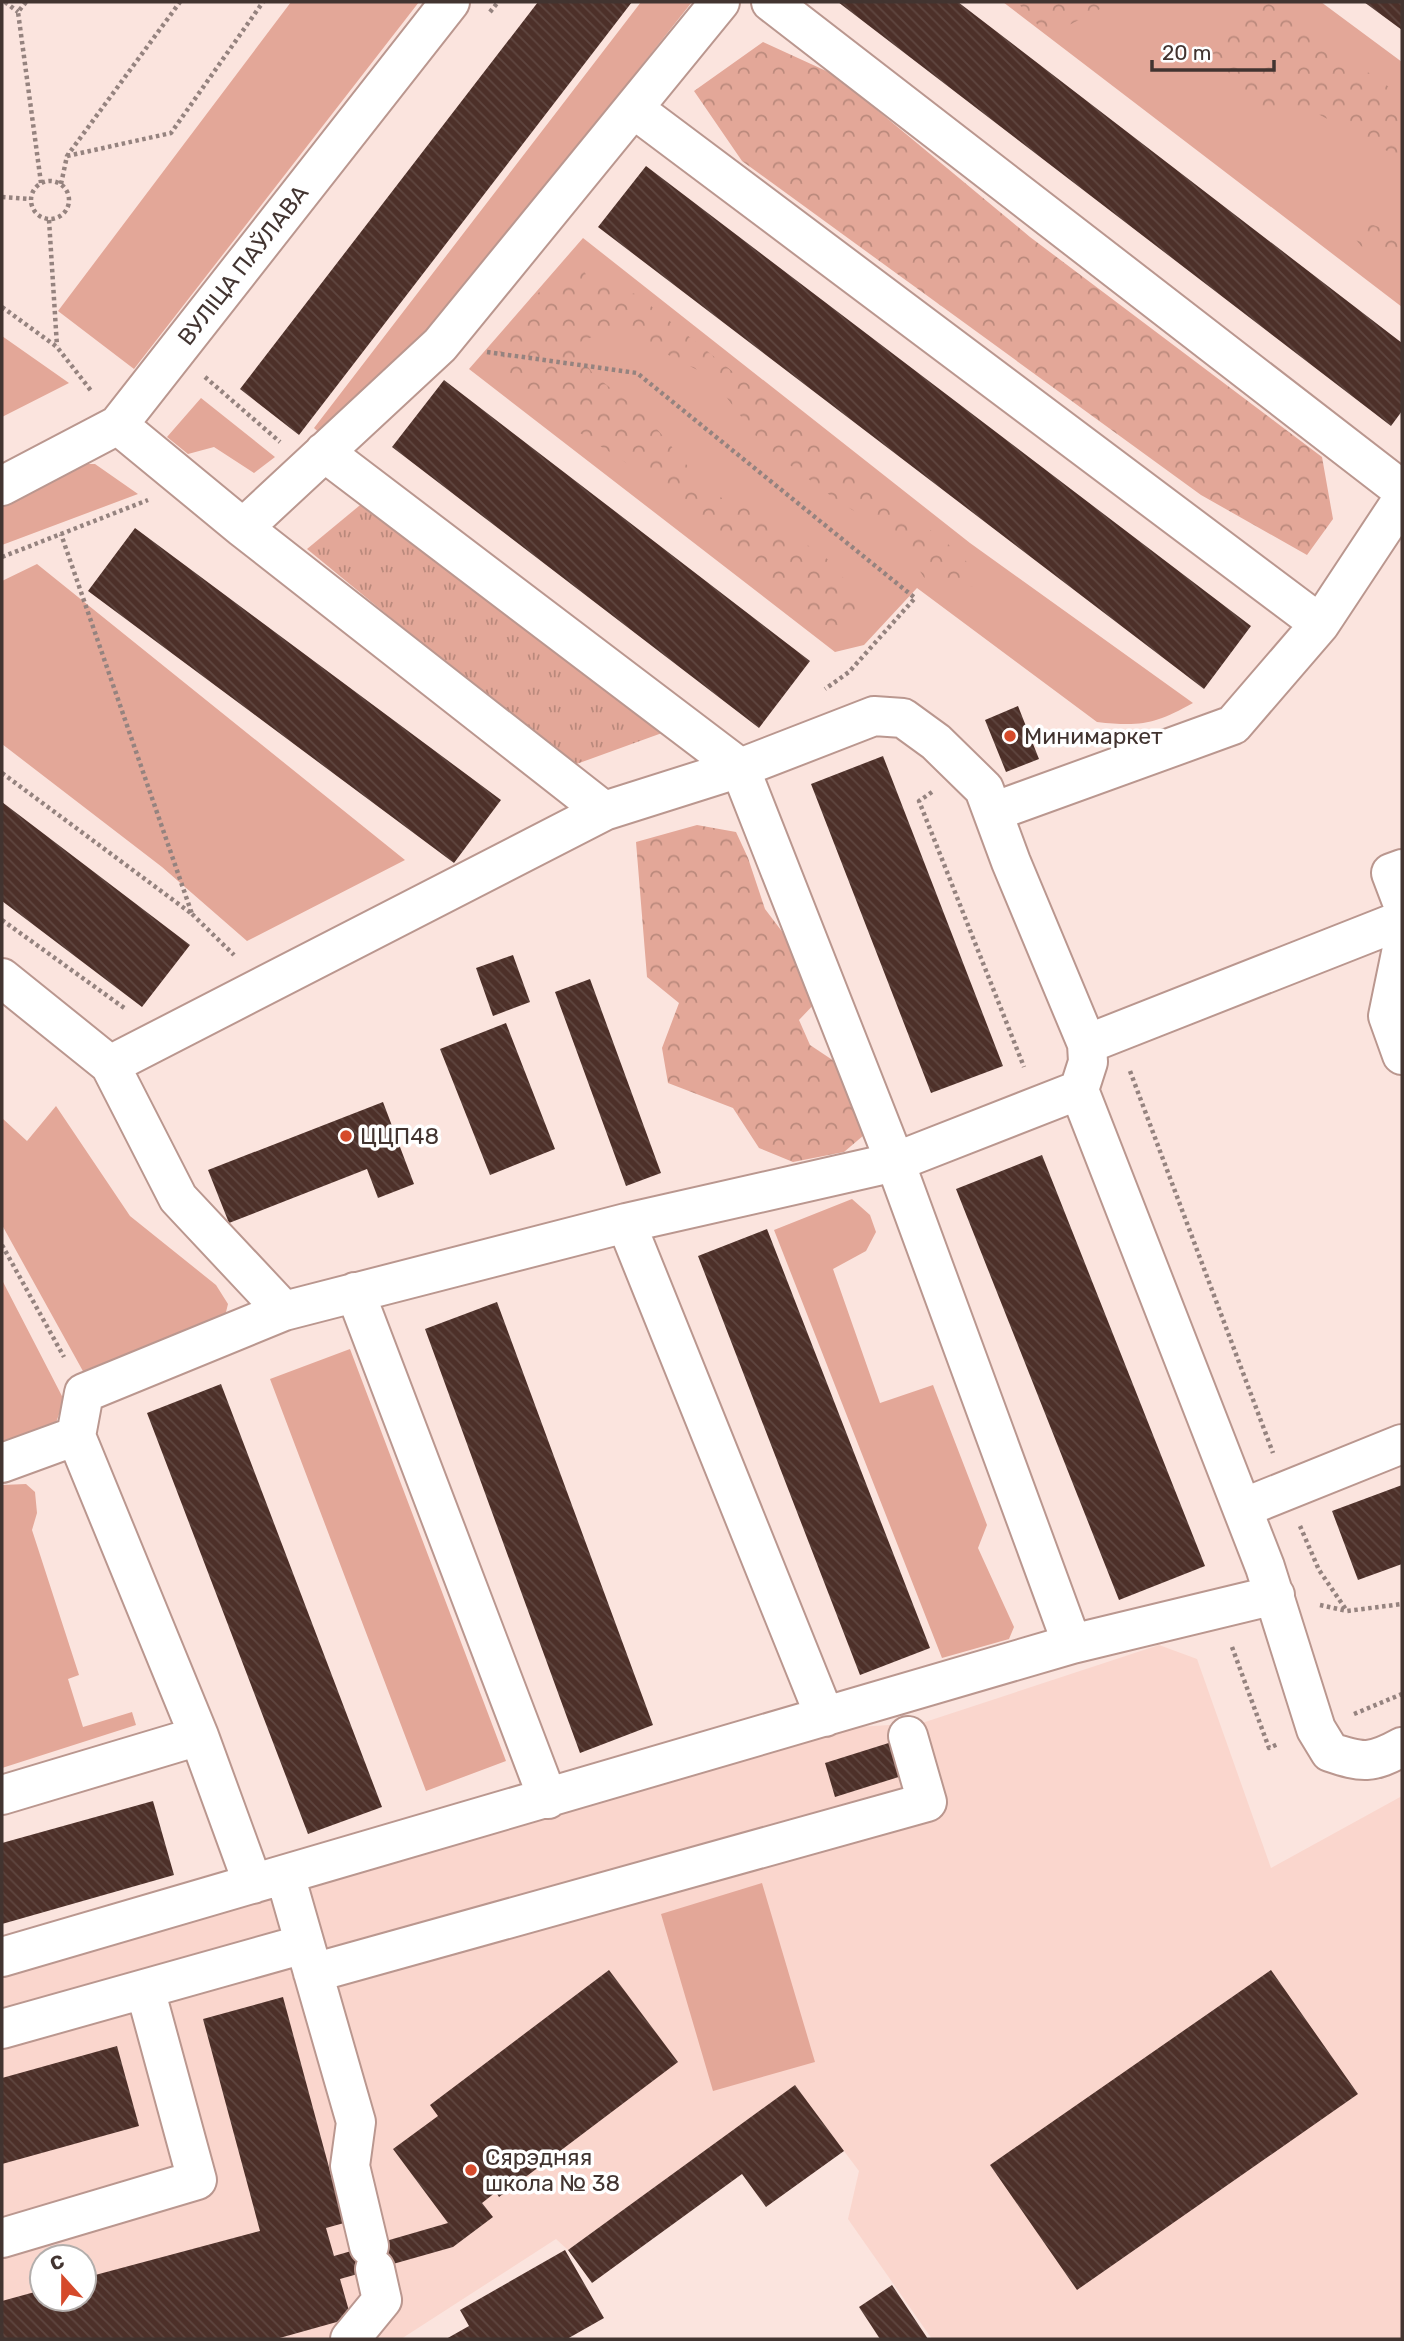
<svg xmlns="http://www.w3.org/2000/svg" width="1404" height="2341" font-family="Rubik,sans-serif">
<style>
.built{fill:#fad6cd;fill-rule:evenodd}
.grass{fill:#e3a798}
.forest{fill:url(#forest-crowns)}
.park{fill:url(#park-tufts)}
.building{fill:url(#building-back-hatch)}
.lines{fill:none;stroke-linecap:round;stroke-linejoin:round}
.minor-casing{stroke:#ba978f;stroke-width:42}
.path{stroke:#95837f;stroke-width:4.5;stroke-dasharray:3.5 3.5;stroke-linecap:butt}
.minor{stroke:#fff;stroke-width:38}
.poi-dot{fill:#d54a2b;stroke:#fff;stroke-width:2.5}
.labels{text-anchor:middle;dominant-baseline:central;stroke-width:7;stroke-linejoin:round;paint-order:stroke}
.street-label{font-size:23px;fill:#423430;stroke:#fff}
.poi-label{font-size:23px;fill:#423430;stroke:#fff;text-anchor:start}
</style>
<defs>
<pattern id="forest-crowns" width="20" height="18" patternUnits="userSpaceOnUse" patternTransform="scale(1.75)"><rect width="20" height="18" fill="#e3a798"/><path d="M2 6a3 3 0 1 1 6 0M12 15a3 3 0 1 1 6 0" fill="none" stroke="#ba897c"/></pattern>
<pattern id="park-tufts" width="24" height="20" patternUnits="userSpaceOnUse" patternTransform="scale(1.75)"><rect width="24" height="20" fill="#e3a798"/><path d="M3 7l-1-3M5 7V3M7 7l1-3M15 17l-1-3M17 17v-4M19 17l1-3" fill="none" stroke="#ba897c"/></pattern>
<pattern id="building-back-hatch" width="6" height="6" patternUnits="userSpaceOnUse" patternTransform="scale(1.75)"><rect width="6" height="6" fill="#4d3029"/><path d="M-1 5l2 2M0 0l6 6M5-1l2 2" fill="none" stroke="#5f4640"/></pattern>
</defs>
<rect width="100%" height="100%" fill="#fbe4de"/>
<path class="built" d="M1159,1645L1197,1659L1271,1868L1402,1796V2339H932L848,2219L859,2171L795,2086L568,2250L556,2239L401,2339H2V1970L857,1727L922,1723ZM42,2257H84V2299H42Z"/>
<path class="grass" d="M291,2H419L134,369L58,311Z
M641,2H692L420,345L324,437L314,428Z
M1003,2H1321L1402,62V307Z
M583,238L970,543L1193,703C1155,724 1141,727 1097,722L917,588L864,645L835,652L469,369Z
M2,336L69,383L2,417Z
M201,398L275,457L254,473L214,447L188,454L167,437Z
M65,464H95L138,494L2,545V499Z
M37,564L405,860L247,941L162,867L2,744V581Z
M56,1106L130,1216L216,1285L228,1304L225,1316L89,1382L2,1225V1118L27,1141Z
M852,1199L870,1215L876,1232L866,1251L833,1269L880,1403L933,1385L987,1525L978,1548L1014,1627L1009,1639L942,1658L774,1230Z
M2,1280L64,1400L51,1437L2,1455Z
M350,1349L506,1761L426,1791L270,1379Z
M26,1484L35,1492L37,1513L32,1530L79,1675L68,1679L83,1727L132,1712L136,1725L2,1768V1485Z
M762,1883L815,2062L713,2091L661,1914Z"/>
<path class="forest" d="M1017,2H1097L1102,8L1048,36Z
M1267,2L1402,96V159L1320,115L1284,113L1255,105L1211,51Z
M763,42L835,75L1030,237L1322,457L1333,519L1307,555L1201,495L742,161L694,91Z
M1332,209L1402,236V272L1361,246Z
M581,265L591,284L636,294L954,549L994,590L925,579L898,537L839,502L762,444L711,377L614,327L572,346L594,375L647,417L710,493L766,516L833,563L866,611L838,635L744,564L662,486L549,413L506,369L497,345L532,297Z
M697,825L736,832L748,858L765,909L796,950L819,999L799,1020L810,1045L837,1063L864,1100V1135L844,1152L793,1162L759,1148L733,1108L668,1083L662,1048L679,1003L647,977L636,842Z"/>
<path class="park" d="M365,501L662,733L571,766L307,549Z"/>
<path class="building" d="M538,2H632L299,435L240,389Z
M838,2H958L1402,343V411L1391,426Z
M1364,2H1402V30Z
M646,166L1251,626L1204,689L598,227Z
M444,380L810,661L759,728L392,447Z
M135,528L501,800L454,863L88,591Z
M1018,706L1039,759L1006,772L985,720Z
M883,756L1003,1066L931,1093L811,784Z
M2,802L190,945L142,1007L2,901Z
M513,955L530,1002L493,1016L476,968Z
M590,979L661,1173L626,1186L555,992Z
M506,1023L555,1149L490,1175L440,1049Z
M383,1102L414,1184L378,1198L367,1169L229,1223L208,1170Z
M1042,1155L1205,1566L1119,1600L956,1189Z
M767,1229L930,1648L860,1675L698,1256Z
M497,1302L653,1725L580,1753L425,1329Z
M221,1384L382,1807L308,1834L147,1413Z
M1402,1485V1564L1358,1580L1332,1511Z
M895,1741L905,1775L835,1797L825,1763Z
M153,1801L174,1875L2,1924V1843Z
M609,1970L678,2062L499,2197L496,2192L482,2203L493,2217L453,2247L340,2279L351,2318L276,2339H2V2301L42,2290V2299H84V2278L260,2231L203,2019L283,1997L344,2223L326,2228L334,2256L448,2223L393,2149L438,2116L430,2105Z
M1271,1970L1358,2094L1077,2290L990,2165Z
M117,2046L139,2126L2,2164V2078Z
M795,2085L844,2151L766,2207L742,2174L592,2283L568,2250Z
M565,2250L604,2318L567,2339H446L469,2326L460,2310Z
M892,2285L928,2339H880L859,2307Z"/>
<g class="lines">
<defs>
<path id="minor" d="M771,2L1402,490
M634,109L1320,624
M118,425L243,528L440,345L720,2
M324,452L740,768L895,1162L1072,1644
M2,486L118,425L450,2
M243,528L604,811
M993,812L1233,725L1320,624L1402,500
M1402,869L1391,873L1402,902
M1402,948L1388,1016L1402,1055
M2,978L110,1065L178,1198L284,1311
M1087,1044L1402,920
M110,1065L604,811L740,768L874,716L903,718L936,742L984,789L1011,862L1087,1044L1088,1062L1079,1090L1265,1567L1316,1729L1330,1752C1363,1763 1371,1764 1402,1747
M626,1223L825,1717
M355,1292L548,1799
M2,1463L76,1436
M1243,1508L1402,1444
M2,1795L199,1736
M285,1875L356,2122L350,2166L369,2246
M253,1884L199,1736L76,1436L84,1393L284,1311L626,1223L895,1162L1079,1090
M2,1957L1072,1644L1275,1595
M313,1973L927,1802L908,1736
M2,2029L304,1944
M2,2238L197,2180L145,1989
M350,2339L382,2300L375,2269"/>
</defs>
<use href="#minor" class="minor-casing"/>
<path class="path" d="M5,2L18,12
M26,2L18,12L41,183
M490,12L498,2
M67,156L171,133L263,2
M31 200a19 19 0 1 1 38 0a19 19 0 1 1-38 0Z
M61,184L67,156L180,2
M2,197L30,199
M49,220L57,346
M2,307L57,347L92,392
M487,352L637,373L915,598L849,672L825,689
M205,377L280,442
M2,557L148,500
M2,773L192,914L61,534
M932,792L919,801L1024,1067
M192,914L234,955
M2,920L127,1010
M1130,1071L1273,1453
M2,1245L64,1357
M1300,1526L1319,1570L1347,1611
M1320,1605L1347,1611L1402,1604
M1232,1647L1269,1748L1278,1744
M1354,1714L1402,1694"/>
<use href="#minor" class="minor"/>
</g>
<g class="poi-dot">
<circle cx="1010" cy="736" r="7"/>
<circle cx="346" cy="1136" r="7"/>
<circle cx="471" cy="2170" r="7"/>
</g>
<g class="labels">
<g class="street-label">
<text transform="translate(243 265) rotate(-52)">ВУЛІЦА ПАЎЛАВА</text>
</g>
<g class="poi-label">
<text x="1024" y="736">Минимаркет</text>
<text x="360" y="1136">ЦЦП48</text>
<text x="485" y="2157">Сярэдняя<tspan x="485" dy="26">школа № 38</tspan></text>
</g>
</g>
<rect width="1404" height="2341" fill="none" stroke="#423430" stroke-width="7"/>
<g transform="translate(63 2278) rotate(339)"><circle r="33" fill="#ffffff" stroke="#b3aeac" stroke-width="2"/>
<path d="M0-5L12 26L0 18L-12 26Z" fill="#d54a2b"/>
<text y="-10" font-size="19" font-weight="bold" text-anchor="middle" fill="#423430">С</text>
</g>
<path d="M1152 60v10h122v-10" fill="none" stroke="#423430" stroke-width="3.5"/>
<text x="1162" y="60" font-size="21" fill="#423430" stroke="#ffffff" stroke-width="5" paint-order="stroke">20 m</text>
</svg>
